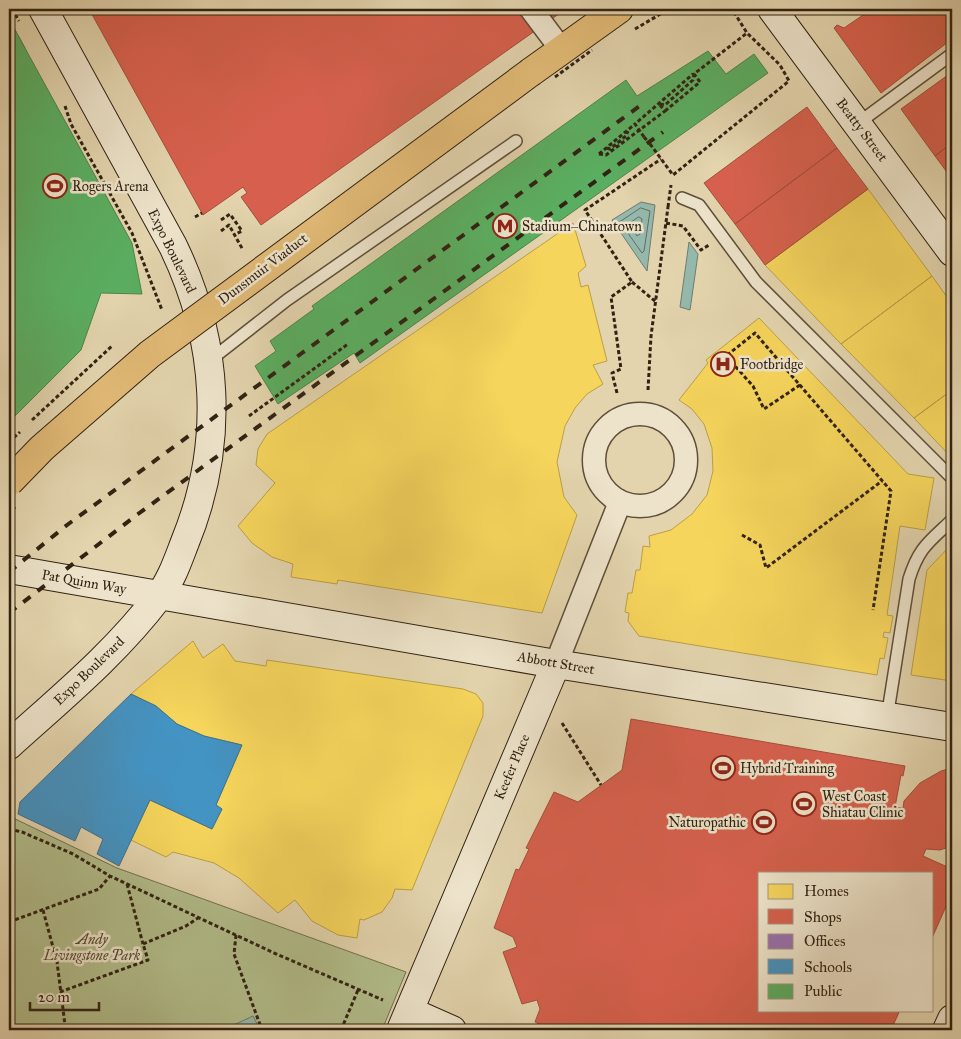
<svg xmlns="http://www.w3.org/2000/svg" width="961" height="1039" font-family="'IM FELL Great Primer',serif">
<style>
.green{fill:#b2bd8b;stroke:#72704f}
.water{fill:#95b8ac;stroke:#6d7c6f}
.homes{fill:#f6d55c;stroke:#bb9f46}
.shops{fill:#d6604d;stroke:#a44d3c}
.offices{fill:#9970ab;stroke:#7a597d}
.schools{fill:#4393c3;stroke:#3e718e}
.public{fill:#5aae61;stroke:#4e844a}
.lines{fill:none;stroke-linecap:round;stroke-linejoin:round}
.shore{stroke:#636d60;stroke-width:1}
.lane-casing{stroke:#5e4e3a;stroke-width:14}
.street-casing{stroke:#5e4e3a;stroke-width:25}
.secondary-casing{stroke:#312213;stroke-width:30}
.primary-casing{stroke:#312213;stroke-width:30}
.path{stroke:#312213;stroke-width:3;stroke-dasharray:4 2.5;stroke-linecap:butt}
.lane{stroke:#ede3ca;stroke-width:11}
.street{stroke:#ede3ca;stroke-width:22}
.secondary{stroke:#ede3ca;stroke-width:28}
.primary{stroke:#e2ba76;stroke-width:28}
.rail{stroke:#312213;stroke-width:4;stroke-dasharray:9 9;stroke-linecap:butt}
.primary-bridge-casing{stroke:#312213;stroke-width:30;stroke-linecap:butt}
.path-bridge{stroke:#312213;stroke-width:3;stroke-dasharray:4 2.5;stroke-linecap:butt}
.primary-bridge{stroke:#e2ba76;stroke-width:28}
.labels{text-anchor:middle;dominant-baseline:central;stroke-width:5;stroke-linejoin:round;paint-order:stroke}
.street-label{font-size:14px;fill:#312213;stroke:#ede3ca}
.poi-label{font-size:14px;fill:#312213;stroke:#ede3ca;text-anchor:start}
.park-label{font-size:14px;font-style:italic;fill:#514931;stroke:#ede3ca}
</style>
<rect width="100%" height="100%" fill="#e3d4ad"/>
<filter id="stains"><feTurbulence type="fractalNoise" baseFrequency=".004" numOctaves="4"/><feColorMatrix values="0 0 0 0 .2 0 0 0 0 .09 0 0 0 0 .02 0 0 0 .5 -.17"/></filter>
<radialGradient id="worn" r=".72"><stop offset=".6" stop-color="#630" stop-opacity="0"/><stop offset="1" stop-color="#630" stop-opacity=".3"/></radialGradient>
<path class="green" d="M9,816L117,868L406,972L382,1030H9Z"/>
<path class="water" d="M641,202L655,205L647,271L612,220Z
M689,242L698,254L690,310L680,307Z
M253,1016L260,1030H223Z"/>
<path class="homes" d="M868,189L932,276L841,344L765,265Z
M573,223L586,266L578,273L581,287L588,285L607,361L593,365L603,384L587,394L575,408L565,426L557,462L564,497L577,515L542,613L338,580L337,584L291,577L293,564L272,557L252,543L238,526L275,483L256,465L258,449L267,434Z
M932,276L952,304V390L914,418L841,344Z
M759,318L908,474L934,478L925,530L900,526L887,615L893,616L890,633L884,632L883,637L888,638L884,659L880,658L877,675L639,636L628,621L629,613L625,612L628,593H632L636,570H640L643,546L650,547L649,536L671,530L692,514L707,495L713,471L712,448L704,424L692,409L679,400L708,363L706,360Z
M952,390V458L914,418Z
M952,544V681L911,675L927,570Z
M193,641L203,658L223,644L235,661L266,666L267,660L463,689L476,694L483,703V716L412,890L395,889L392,898L382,912L364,920L360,919L357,938L338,935L312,921L295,900L278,913L239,878L214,863L173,852L166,857L131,840L150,800L212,829L222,809L216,805L242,745L204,736L177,724L156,706L131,694Z"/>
<path class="shops" d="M89,9H561L563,11L261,225L241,197L247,193L243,187L203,215Z
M872,9H952V39L881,93L834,28L837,25L844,28Z
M952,72V143L935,156L901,109Z
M807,107L837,148L735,224L704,183Z
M952,143V179L935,156Z
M837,148L868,189L765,265L735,224Z
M631,719L905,766L903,776L901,775L895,807L903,808L904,801L920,783L941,771L952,768V846L940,850L926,849L923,856L952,869V893L932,938V873H760V1010H900L891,1030H553L535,1022L540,1009L537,1000L522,1004L503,952L517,947L513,937L494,928L516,869L519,870L529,849L526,848L554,792L578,802L622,770Z"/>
<path class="offices" d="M9,19L25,48L9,62Z"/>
<path class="schools" d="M131,694L156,706L177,724L204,736L242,745L216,805L222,809L212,829L150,800L119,866L97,854L103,839L81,827L75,841L18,814L20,802Z"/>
<path class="public" d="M9,19L132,243L142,294L101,293L81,350L9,422Z
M708,51L726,74L754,54L768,73L360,363L354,353L278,404L255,366L276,351L270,341L314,309L312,306L626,80L637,96Z"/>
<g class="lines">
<path class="shore" d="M641,208L650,211L644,251L642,253L620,222Z
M639,217L642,219L640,234L637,236L629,224Z"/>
<defs>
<path id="lane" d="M857,124L952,54
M682,198L699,205L756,282L952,478
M209,361L287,300L516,141
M887,718L909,579C919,547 929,542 952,520"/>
<path id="street" d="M531,9L561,49
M594 460a46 46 0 1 1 92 0a46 46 0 1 1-92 0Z
M556,664L620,502"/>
<path id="secondary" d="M772,9L952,252
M9,569L556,664L952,727
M9,745C61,698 116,653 159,596C171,581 178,560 185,542C225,444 219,341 173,246L43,9
M409,1011L452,1030
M401,1030L556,664
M947,1030L952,1019"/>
<path id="primary" d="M531,72L619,9"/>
</defs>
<use href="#lane" class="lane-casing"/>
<use href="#street" class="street-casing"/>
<use href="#secondary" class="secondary-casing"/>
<use href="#primary" class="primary-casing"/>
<path class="path" d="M12,9L19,21
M635,29L669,9
M660,104L665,105L693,80L694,74
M65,106L71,124L132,233L162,310
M665,111L700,82L694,74L747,33
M644,137L635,124L693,74
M650,144L673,175L789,81L780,65L747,33L732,9
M607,148L610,149L626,136L628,131
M599,154L606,155L665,111L659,104
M599,154L635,124
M195,217L202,213
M221,220L230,214L242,231L234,235
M666,223L683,226L701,250L709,245
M221,231L229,225L243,250
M948,277L952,282
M632,282L656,302
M800,385L764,409L753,386L726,356L755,333L891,491L873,610
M648,390L651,336L668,207
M617,393L612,373L621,369L611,297L632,282L585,210L661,159
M249,416L348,344
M32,420L112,346
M9,442L20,432
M742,535L760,545L766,568L882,481
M562,723L601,785
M9,829L22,832L73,854L110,876L274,953L383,1000
M127,884L143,944
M43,910L57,962L65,1025L69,1030
M9,922L99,889L110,876
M236,935L234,954L262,1030
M60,992L148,960L143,944L186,926L198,918
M341,1030L358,990"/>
<use href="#lane" class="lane"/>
<use href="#street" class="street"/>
<use href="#secondary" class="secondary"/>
<use href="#primary" class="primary"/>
<path class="rail" d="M9,572L67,525L641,105
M9,613L138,514L663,132"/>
<defs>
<path id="primary-bridge" d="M9,482L42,448L150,354L531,72"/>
</defs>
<use href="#primary-bridge" class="primary-bridge-casing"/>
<path class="path-bridge" d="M555,77L592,50
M644,137L650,144
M668,207L671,185
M9,513L15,507"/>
<use href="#primary-bridge" class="primary-bridge"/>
</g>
<defs>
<symbol id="stadium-ring" viewBox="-11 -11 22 22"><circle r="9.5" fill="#ede3ca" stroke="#8f2418" stroke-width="1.5"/><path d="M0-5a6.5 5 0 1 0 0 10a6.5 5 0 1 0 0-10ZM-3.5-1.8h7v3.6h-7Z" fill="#8f2418"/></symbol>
<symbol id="metro-ring" viewBox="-11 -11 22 22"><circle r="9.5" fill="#ede3ca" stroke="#8f2418" stroke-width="1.5"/><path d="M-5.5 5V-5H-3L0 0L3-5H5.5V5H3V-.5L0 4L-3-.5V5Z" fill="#8f2418"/></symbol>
<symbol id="hospital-ring" viewBox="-11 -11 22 22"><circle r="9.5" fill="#ede3ca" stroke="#8f2418" stroke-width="1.5"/><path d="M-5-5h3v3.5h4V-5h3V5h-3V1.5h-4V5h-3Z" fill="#8f2418"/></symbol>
</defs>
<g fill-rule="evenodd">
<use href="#stadium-ring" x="41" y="172" width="28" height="28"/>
<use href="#metro-ring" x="491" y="212" width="28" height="28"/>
<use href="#hospital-ring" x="709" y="350" width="28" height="28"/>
<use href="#stadium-ring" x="709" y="754" width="28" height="28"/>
<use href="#stadium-ring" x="790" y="790" width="28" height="28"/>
<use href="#stadium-ring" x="750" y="808" width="28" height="28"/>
</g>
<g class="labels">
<g class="street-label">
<text transform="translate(862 130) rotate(53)">Beatty Street</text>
<text transform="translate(172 251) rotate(64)">Expo Boulevard</text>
<text transform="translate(263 269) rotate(-37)">Dunsmuir Viaduct</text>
<text transform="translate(84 582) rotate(10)">Pat Quinn Way</text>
<text transform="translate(556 663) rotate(10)">Abbott Street</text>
<text transform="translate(89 671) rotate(-44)">Expo Boulevard</text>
<text transform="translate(512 767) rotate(-67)">Keefer Place</text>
</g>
<g class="poi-label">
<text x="72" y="186">Rogers Arena</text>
<text x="522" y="226">Stadium–Chinatown</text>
<text x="740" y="364">Footbridge</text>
<text x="740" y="768">Hybrid Training</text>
<text x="822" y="796">West Coast<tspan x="822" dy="16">Shiatau Clinic</tspan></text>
<text x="746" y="822" text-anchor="end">Naturopathic</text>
</g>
<g class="park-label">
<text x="92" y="939">Andy<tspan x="92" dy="16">Livingstone Park</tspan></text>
</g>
</g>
<rect width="961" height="1039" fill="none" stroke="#e3d4ad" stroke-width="30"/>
<rect x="10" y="10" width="941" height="1019" fill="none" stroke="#312213" stroke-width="2.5"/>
<rect x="15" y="15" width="931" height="1009" fill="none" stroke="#312213"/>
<rect x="758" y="872" width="175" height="140" fill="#ede3ca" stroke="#a29681"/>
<rect x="768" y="884" width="25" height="15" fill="#f6d55c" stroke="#a29681"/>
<text x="804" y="896" font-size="15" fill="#312213">Homes</text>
<rect x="768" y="909" width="25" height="15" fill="#d6604d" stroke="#a29681"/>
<text x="804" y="922" font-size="15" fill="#312213">Shops</text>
<rect x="768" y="934" width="25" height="15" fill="#9970ab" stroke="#a29681"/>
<text x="804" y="946" font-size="15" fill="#312213">Offices</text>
<rect x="768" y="959" width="25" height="15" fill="#4393c3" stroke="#a29681"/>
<text x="804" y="972" font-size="15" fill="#312213">Schools</text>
<rect x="768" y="984" width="25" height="15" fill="#5aae61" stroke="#a29681"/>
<text x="804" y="996" font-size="15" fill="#312213">Public</text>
<path d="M30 1002v8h69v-8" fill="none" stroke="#312213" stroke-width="2.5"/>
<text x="38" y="1002" font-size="15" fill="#312213" stroke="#ede3ca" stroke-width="4" paint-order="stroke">20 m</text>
<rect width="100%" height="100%" filter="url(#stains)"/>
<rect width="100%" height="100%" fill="url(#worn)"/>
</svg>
